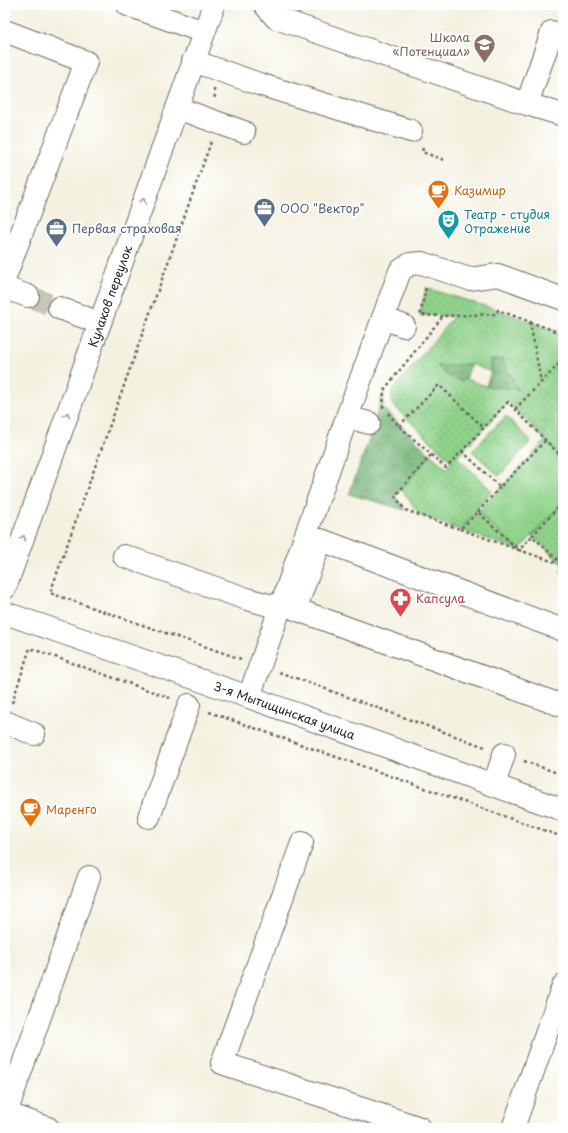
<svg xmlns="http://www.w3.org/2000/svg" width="568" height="1133" font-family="'Playpen Sans',sans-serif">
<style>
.green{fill:url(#green-dots);stroke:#567753;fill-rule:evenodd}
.forest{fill:url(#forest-crowns);stroke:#486849}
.pitch{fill:#8fd28a;stroke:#567753}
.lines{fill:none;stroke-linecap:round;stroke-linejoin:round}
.minor-tunnel{stroke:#c9c6b9;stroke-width:22;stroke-dasharray:22 11;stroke-linecap:butt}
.minor-casing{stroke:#686761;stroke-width:24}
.path{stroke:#686761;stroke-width:2.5;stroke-dasharray:3 3;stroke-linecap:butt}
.minor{stroke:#fff;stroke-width:22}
.oneway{stroke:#999}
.labels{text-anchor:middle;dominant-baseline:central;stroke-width:4;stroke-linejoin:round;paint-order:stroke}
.education-label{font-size:12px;fill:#785e54;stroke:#fff;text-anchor:end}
.food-label{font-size:12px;fill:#c56008;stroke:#fff;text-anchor:start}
.service-label{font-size:12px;fill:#4e5e75;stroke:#fff;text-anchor:start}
.culture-label{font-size:12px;fill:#0d838f;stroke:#fff;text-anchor:start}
.street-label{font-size:12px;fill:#1c1c1c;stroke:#fff}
.health-label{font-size:12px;fill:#be3a42;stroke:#fff;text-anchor:start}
</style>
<defs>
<pattern id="green-dots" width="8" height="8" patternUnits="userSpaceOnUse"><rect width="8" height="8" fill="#8fd28a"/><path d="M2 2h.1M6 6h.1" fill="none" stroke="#7bb476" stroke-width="1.8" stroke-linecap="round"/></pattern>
<pattern id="forest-crowns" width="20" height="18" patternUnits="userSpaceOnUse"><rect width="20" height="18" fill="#73b476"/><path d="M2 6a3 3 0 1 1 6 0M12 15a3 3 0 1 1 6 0" fill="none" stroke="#5e9260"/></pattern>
</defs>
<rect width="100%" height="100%" fill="#fff"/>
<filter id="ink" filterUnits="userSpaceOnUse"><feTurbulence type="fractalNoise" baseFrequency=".025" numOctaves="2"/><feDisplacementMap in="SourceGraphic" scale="8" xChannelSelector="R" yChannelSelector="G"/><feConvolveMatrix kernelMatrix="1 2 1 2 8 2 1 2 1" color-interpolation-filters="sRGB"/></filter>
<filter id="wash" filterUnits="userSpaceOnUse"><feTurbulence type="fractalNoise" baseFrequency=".012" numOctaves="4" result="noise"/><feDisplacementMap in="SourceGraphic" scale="16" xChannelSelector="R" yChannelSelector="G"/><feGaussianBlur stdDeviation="0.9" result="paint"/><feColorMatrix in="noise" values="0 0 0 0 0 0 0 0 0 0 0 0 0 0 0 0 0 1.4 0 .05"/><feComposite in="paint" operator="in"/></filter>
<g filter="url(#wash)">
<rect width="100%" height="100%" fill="#f4f1e0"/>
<path class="green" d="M426,288L498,310L563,334V452L560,455L508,402L457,457L492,491L463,526L478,512L519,550L421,516L401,489L431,455L446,468L452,462L392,404V391L454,316L420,315ZM471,364L491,372L518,389L486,386L466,379L461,381Z
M506,416L531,441L499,476L472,451Z
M563,502V573L561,572L563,565L532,536Z"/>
<path class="forest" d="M491,360H502L518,389L486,386L491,372Z
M471,364L466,379L461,381L446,375L437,366Z
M384,390L383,408L431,455L395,496L405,510L349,494L369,439Z"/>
<path class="pitch" d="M545,441L563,458V502L519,550L478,512Z"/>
</g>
<g filter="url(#ink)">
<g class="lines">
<path class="minor-tunnel" d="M28,296L59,308"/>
<defs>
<g id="minor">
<path d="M128,5L204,32"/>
<path d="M265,5L276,18L527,104"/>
<path d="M5,31L86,62L5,277"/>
<path d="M563,35L552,32L527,104L563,115"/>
<path d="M193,61L262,85L411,131"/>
<path d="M177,108L244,132"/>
<path d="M5,288L28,296"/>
<path d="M59,308L100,323"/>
<path d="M383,318L404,326"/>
<path d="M347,417L369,423"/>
<path d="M124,556L247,599L280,608"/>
<path id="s1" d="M5,588L214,5"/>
<path id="s2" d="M5,613L249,697L563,810"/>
<path d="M563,630L321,540L295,609L563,706"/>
<path d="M249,697L347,417L400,271L410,264L422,263L469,279L498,275L563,299"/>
<path d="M5,722L34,734"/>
<path d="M494,785L504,754"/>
<path d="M149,817L189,705"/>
<path d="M302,843L222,1063L420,1128"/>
<path d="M48,1128L6,1113L89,877"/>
<path d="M513,1128L563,986"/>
</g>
</defs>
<use href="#minor" class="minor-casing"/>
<path class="path" d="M214,89L215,100
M211,142L50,593L241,659
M423,148L422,152L444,160
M426,288L420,315L443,316
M530,322L541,382
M561,362L563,370
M383,408L384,390L443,316L496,314L498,310L563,334
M515,409L563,360
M388,413L399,426L446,468L508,402L560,455L563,452
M399,426L439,385L484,428
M462,451L500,487L545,441
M431,455L395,496L405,510L460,529L478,512L519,550L563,565
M478,512L500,487
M460,529L519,550L532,536L561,563
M532,536L563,502
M279,672L485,747
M12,703L30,648L170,698
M209,712L563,837
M524,761L563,775"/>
<use href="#minor" class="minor"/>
</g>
<defs><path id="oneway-chevron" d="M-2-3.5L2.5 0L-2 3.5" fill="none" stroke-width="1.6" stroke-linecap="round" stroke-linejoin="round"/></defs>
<g class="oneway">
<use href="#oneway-chevron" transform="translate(143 201) rotate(-70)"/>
<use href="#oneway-chevron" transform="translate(67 415) rotate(-70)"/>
<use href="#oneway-chevron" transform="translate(23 538) rotate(-70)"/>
</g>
</g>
<defs>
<symbol id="school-pin" viewBox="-11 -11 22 30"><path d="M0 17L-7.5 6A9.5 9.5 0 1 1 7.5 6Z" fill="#8d6e63" stroke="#fff"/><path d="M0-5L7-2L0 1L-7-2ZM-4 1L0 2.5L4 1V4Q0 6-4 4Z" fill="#fff"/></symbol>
<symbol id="cafe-pin" viewBox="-11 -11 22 30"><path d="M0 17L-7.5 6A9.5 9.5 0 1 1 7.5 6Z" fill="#e8710a" stroke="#fff"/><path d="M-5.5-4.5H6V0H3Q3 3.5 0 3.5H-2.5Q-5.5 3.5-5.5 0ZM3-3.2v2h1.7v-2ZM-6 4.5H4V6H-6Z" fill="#fff"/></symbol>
<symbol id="office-pin" viewBox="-11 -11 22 30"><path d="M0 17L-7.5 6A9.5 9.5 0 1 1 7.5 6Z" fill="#5c6f8a" stroke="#fff"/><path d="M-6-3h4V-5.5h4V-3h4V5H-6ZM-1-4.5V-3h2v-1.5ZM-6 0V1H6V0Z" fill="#fff"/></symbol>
<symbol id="theatre-pin" viewBox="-11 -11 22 30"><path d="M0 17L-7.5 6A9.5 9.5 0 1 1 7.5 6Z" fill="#0f9aa8" stroke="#fff"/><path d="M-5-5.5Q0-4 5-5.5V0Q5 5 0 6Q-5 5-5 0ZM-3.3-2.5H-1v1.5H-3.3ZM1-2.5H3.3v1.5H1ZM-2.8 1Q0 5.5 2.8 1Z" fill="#fff"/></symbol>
<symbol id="pharmacy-pin" viewBox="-11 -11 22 30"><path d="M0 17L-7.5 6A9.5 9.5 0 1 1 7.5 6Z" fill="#e0444e" stroke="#fff"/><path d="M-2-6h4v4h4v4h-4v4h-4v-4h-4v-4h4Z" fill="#fff"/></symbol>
</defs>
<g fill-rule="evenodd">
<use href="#school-pin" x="472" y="32" width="25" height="34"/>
<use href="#cafe-pin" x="426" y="178" width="25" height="34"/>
<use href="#office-pin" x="252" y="196" width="25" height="34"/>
<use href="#theatre-pin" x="436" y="208" width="25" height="34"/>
<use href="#office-pin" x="44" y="216" width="25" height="34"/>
<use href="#pharmacy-pin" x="388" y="586" width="25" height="34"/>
<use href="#cafe-pin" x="18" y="796" width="25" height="34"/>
</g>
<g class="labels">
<g class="education-label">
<text x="470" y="37">Школа<tspan x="470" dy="14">«Потенциал»</tspan></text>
</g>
<g class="food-label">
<text x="454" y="190">Казимир</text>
<text x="46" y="809">Маренго</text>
</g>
<g class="service-label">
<text x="280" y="208">ООО "Вектор"</text>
<text x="72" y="228">Первая страховая</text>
</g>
<g class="culture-label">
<text x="464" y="214">Театр - студия<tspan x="464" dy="14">Отражение</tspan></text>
</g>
<g class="street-label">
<text stroke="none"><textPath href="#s1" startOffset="310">Кулаков переулок</textPath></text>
<text stroke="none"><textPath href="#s2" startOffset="296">3-я Мытищинская улица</textPath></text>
</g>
<g class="health-label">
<text x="416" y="598">Капсула</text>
</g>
</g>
<rect width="568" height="1133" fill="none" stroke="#fff" stroke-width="20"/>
</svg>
